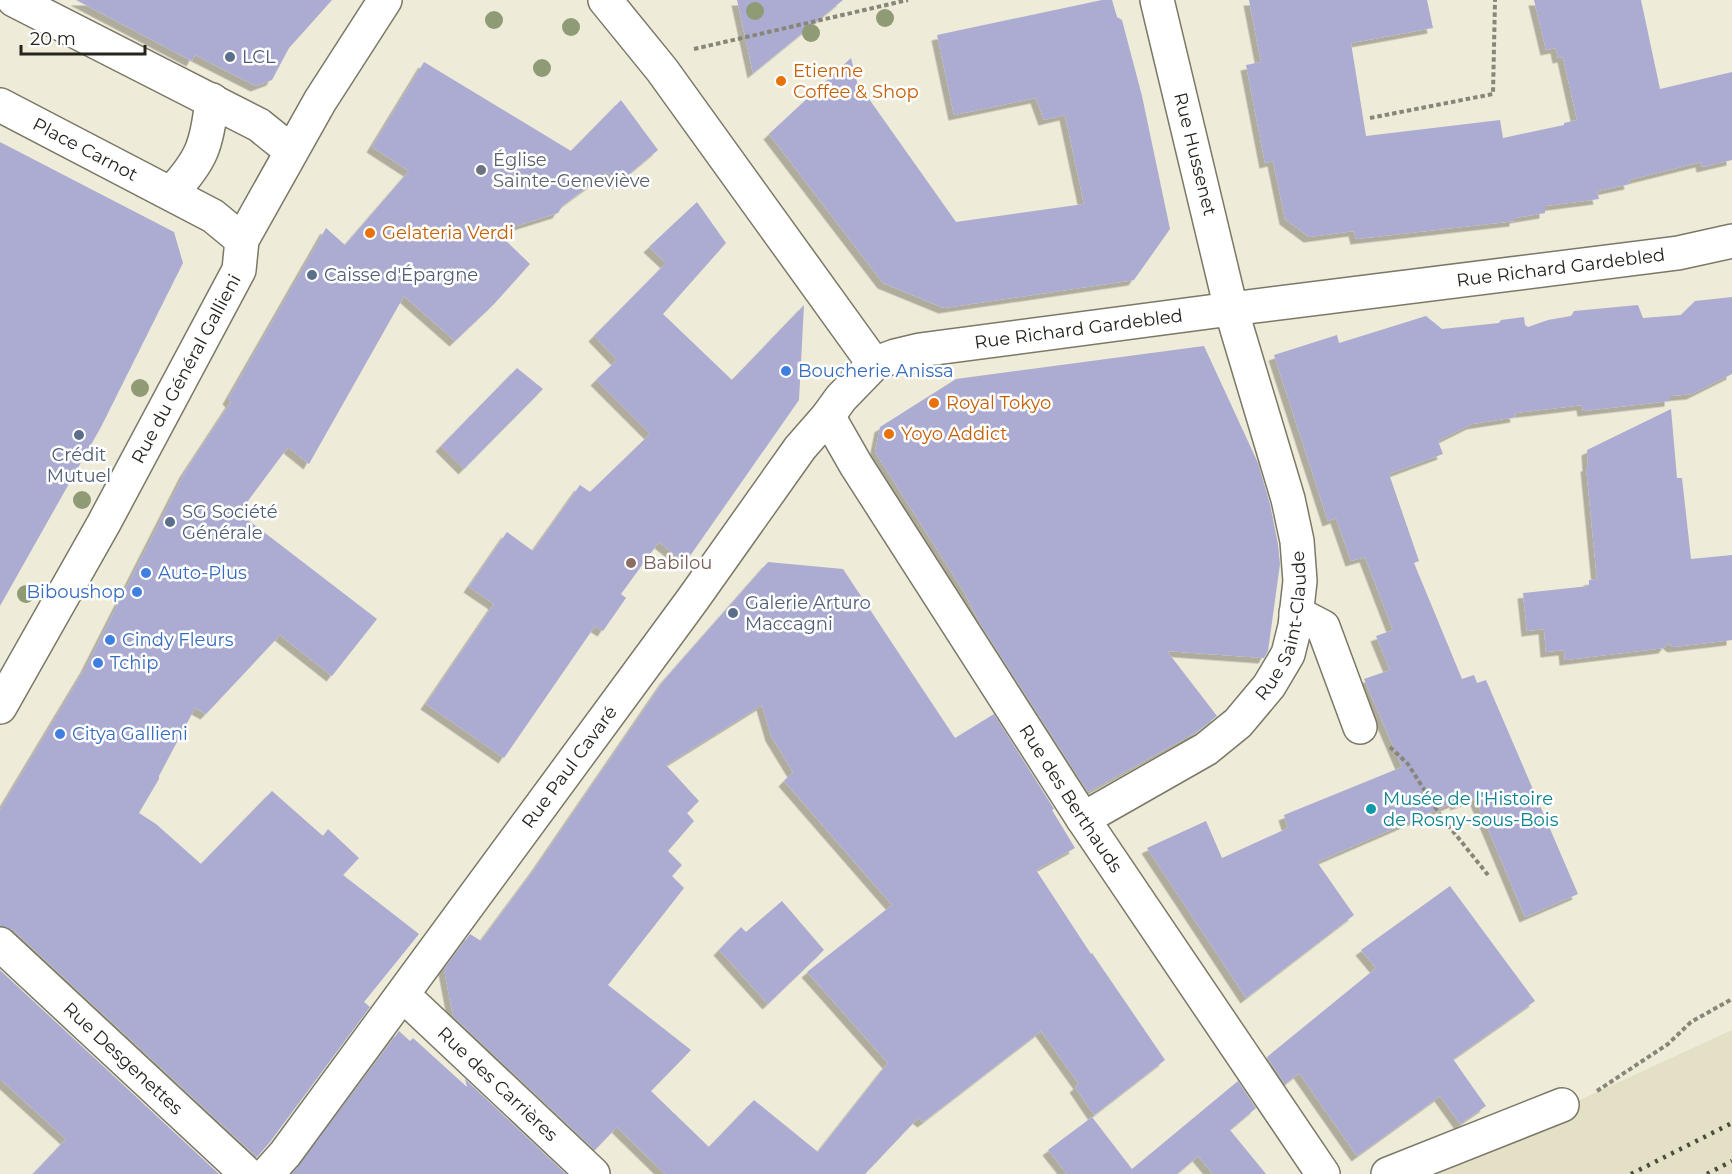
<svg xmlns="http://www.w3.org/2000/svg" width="1732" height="1174" font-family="Montserrat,sans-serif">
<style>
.built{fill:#e4e0c6}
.building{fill:#acacd2;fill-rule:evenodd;filter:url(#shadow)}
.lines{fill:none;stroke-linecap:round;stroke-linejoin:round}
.minor-casing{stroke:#7b7867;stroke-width:36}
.major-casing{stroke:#7b7867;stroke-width:36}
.path{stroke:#888679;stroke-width:4;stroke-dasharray:4.5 3;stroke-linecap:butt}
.minor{stroke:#fff;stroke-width:33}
.major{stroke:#fff;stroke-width:33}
.rail{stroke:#4c4b42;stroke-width:4.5;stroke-dasharray:3 6;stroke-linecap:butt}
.tree{fill:#8f9b74}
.service-dot{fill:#5c6f8a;stroke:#fff;stroke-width:2}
.food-dot{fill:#e8710a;stroke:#fff;stroke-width:2}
.worship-dot{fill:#6b7280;stroke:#fff;stroke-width:2}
.shop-dot{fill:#3f7fe0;stroke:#fff;stroke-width:2}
.education-dot{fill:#8d6e63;stroke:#fff;stroke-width:2}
.culture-dot{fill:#0f9aa8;stroke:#fff;stroke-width:2}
.labels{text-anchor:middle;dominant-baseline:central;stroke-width:5;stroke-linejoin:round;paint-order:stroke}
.service-label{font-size:18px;fill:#4e5e75;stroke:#fff;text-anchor:start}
.food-label{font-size:18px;fill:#c56008;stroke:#fff;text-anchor:start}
.street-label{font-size:18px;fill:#25241d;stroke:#fff}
.worship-label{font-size:18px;fill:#5b616d;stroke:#fff;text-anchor:start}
.shop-label{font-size:18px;fill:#366cbe;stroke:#fff;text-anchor:start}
.education-label{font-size:18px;fill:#785e54;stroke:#fff;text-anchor:start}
.culture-label{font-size:18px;fill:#0d838f;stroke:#fff;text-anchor:start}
</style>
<defs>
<filter id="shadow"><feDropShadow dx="-5.5" dy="5.5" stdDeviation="0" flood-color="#0004"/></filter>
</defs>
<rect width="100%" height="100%" fill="#eeebd8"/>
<path class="built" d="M1732,1030V1174H1419Z"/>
<path class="building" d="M76,0H332L289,48L272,80L256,86L195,55L192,61Z
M737,0H843L753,73Z
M1102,0H1112L1117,17L1122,20L1142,96L1170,229L1134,280L944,308L883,283L769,134L851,58L857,82L956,222L1084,204L1065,115L1044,120L1036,98L954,115L937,35Z
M1249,0H1427L1433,28L1351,43L1366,136L1500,120L1503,138L1564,125V123L1577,120L1563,57L1558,58L1556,48L1546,50L1534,0H1641L1660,89L1732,72V160L1702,167L1701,162L1629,180L1630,184L1597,191L1599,199L1545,206V213L1515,218V221L1356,239L1354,231L1309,237L1285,219L1273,161L1265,163L1246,65L1261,62Z
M424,62L571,151L621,100L658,150L617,184L608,172L563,205L558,213L497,232L530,264L494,304L455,341L404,296L309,464L288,447L239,513L377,619L332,676L280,635L206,714L195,708L159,776V779L139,813L156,824L201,864L272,791L323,836L328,829L359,858L343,875L419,934L364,1002L370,1007L270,1142L257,1157L13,930L0,926V810L86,667L185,472L231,402L228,399L326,228L345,245L409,171L372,147Z
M0,142L174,232L183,263L101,427L0,606Z
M697,202L726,243L663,314L732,380L804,305L799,400L685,563L659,542L621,594L626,598L603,631L595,626L504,758L426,704L494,604L469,587L507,532L533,551L580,485L590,492L650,434L596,380L617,360L594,336L666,263L649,247Z
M1732,297V374L1692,394L1670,396V401L1583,411L1582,405L1515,413L1516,417L1472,424L1438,441L1443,454L1389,474L1419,561L1414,563L1462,679L1474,675L1477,683L1486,680L1578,894L1525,917L1475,798L1456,805L1455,802L1317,862L1354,915L1246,998L1147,848L1206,821L1222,858L1288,828L1284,815L1402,767L1364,679L1390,670L1376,636L1393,630L1365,557L1351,561L1336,518L1328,521L1274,355L1337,335L1339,343L1426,316L1442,329L1499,323L1501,320L1524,317L1525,325L1528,327L1548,320L1571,316L1574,311L1638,305L1643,318L1681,315L1695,301Z
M1204,346L1258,463L1270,504L1278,544L1280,564L1268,651L1264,658L1167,651L1217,716L1195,733L1088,792L981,625L964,592L875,452L880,427L956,379Z
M517,368L543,389L464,469L441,446Z
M1671,409L1677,478H1682L1691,559L1732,555V640L1673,647L1668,643L1664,648L1565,660L1564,650L1546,652L1544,629L1527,631L1523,593L1589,586V580L1597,579L1586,466H1588L1587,450Z
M768,562L843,569L955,738L994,714L1054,809L1052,810L1075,848L1036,870L1091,954L1092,953L1165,1060L1094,1115L1075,1087L1079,1084L1041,1031L923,1122L918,1118L865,1174H665L617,1127L595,1150L453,1016L444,969L470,934L481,941L536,867L665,679ZM762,705L771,736L793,772L784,781L892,905L807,972L888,1063L818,1152L754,1100L709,1147L651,1091L691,1050L608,985L684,888L672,876L682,865L668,851L694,821L687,813L699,801L666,765Z
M1450,886L1535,1001L1453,1059L1486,1106L1460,1124L1440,1096L1357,1156L1299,1073L1285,1084L1267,1057L1376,968L1361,950Z
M782,901L824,950L768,1004L719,950L741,927L746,932Z
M0,970L219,1174H33L66,1139L0,1079Z
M399,1031L410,1041L413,1038L467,1087L465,1079L566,1174H292Z
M1238,1081L1256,1108L1230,1130L1266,1174H1213L1198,1156L1177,1174H1067L1048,1150L1092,1117L1132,1169Z"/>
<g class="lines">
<defs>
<g id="minor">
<path d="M14,0L259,125L290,150"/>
<path d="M605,0L662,70L874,364"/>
<path id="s1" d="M0,105L213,216L242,240"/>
<path d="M171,193C202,160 207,145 212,100"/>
<path id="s2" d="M828,416L856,465L1083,819L1323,1174"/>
<path d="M1296,613L1323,627L1360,727"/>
<path id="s3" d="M1083,819L1206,749L1238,723L1269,686L1288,654L1295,626L1300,581L1297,541L1288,499L1231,309L1157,0"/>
<path id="s4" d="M0,944L247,1174"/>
<path id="s5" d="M403,995L593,1174"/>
<path d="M1388,1174L1562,1105"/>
</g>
<g id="major">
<path id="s6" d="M0,707L104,523L239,270L242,240L320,101L385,0"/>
<path id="s7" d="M267,1174L285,1154L693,599L800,448L828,416L841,398L874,364L895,356L920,350L1231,309L1678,253L1732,241"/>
</g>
</defs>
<use href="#minor" class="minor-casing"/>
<use href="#major" class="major-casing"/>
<path class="path" d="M694,49L908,0
M1370,118L1493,94L1495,0
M1390,747L1408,764L1440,815L1488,875
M1597,1091L1668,1044L1691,1022L1732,999"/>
<use href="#minor" class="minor"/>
<use href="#major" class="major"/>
<path class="rail" d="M1631,1174L1732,1123
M1707,1174L1732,1161"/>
</g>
<g class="tree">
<circle cx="755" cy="11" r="9"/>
<circle cx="885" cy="18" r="9"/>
<circle cx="494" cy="20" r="9"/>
<circle cx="571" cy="27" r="9"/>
<circle cx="811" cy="33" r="9"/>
<circle cx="542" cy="68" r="9"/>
<circle cx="140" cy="388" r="9"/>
<circle cx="82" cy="500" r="9"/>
<circle cx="26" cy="594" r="9"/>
</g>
<g class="service-dot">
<circle cx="230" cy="57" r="6"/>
<circle cx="312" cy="275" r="6"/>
<circle cx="79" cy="435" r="6"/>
<circle cx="170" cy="522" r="6"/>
<circle cx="733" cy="613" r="6"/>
</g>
<g class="food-dot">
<circle cx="781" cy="81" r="6"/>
<circle cx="370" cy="233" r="6"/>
<circle cx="934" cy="403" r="6"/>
<circle cx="889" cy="434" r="6"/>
</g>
<circle class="worship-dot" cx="481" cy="170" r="6"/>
<g class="shop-dot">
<circle cx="786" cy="371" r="6"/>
<circle cx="146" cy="573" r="6"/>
<circle cx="137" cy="592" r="6"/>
<circle cx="110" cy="640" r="6"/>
<circle cx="98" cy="663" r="6"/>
<circle cx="60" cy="734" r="6"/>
</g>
<circle class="education-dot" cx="631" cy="563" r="6"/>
<circle class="culture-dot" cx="1371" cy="809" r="6"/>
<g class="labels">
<g class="service-label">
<text x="242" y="57">LCL</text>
<text x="324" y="275">Caisse d'Épargne</text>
<text x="79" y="455" text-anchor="middle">Crédit<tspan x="79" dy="21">Mutuel</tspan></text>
<text x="182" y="512">SG Société<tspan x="182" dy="21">Générale</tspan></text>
<text x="745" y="603">Galerie Arturo<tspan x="745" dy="21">Maccagni</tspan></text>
</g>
<g class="food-label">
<text x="793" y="71">Etienne<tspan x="793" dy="21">Coffee &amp; Shop</tspan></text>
<text x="382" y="233">Gelateria Verdi</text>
<text x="946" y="403">Royal Tokyo</text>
<text x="901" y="434">Yoyo Addict</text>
</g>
<g class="street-label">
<text stroke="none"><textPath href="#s1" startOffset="96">Place Carnot</textPath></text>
<text transform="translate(1195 154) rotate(76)">Rue Hussenet</text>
<text stroke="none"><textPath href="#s7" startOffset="1707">Rue Richard Gardebled</textPath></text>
<text stroke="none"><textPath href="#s7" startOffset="1221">Rue Richard Gardebled</textPath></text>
<text stroke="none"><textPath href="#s6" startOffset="386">Rue du Général Gallieni</textPath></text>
<text stroke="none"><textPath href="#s3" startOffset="294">Rue Saint-Claude</textPath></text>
<text stroke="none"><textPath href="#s7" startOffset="507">Rue Paul Cavaré</textPath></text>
<text stroke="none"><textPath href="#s2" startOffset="453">Rue des Berthauds</textPath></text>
<text stroke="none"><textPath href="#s4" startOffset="168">Rue Desgenettes</textPath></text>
<text stroke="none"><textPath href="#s5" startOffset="130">Rue des Carrières</textPath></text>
</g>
<g class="worship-label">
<text x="493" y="160">Église<tspan x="493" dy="21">Sainte-Geneviève</tspan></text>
</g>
<g class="shop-label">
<text x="798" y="371">Boucherie Anissa</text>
<text x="158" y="573">Auto-Plus</text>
<text x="125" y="592" text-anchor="end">Biboushop</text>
<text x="122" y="640">Cindy Fleurs</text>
<text x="110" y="663">Tchip</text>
<text x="72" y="734">Citya Gallieni</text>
</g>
<g class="education-label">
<text x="643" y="563">Babilou</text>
</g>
<g class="culture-label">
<text x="1383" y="799">Musée de l'Histoire<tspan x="1383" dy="21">de Rosny-sous-Bois</tspan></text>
</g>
</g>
<path d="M21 45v9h124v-9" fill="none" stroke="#25241d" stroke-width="3"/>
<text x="30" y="45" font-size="18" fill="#25241d" stroke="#ffffff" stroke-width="4.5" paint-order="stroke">20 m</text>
</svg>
